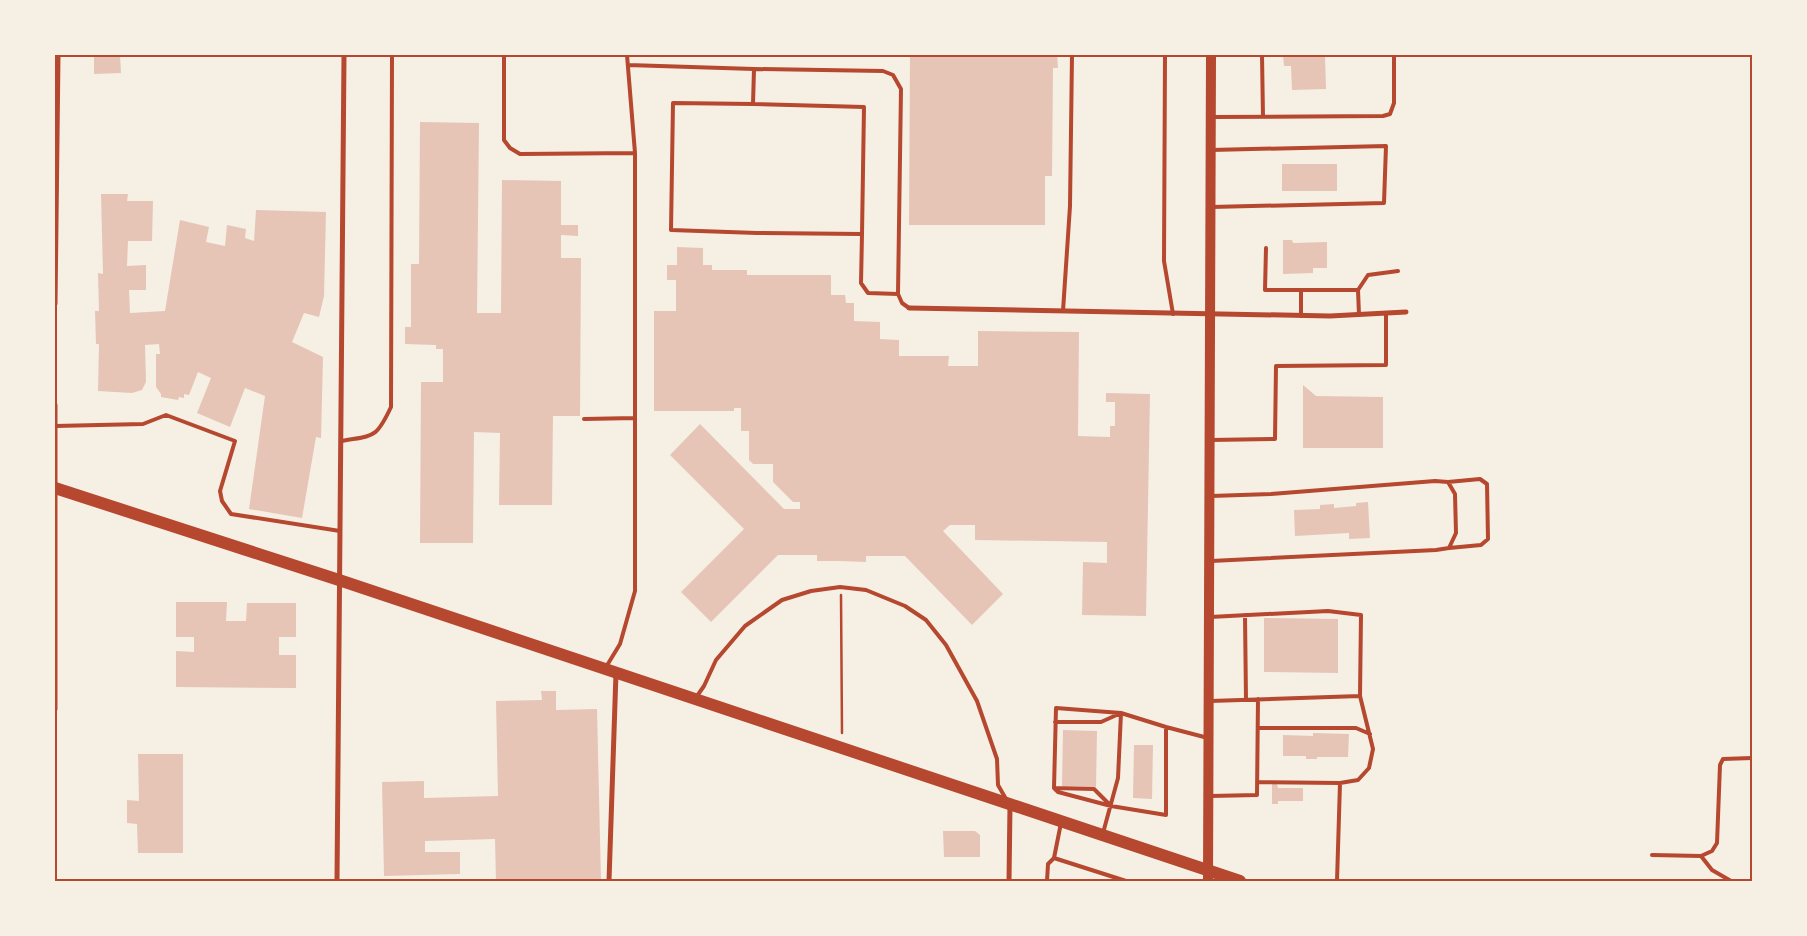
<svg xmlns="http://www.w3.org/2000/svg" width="1807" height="936" font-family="Inter,sans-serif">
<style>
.building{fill:#e6c5b7}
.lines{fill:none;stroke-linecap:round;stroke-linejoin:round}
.path{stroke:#b5482f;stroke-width:2.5}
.service{stroke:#b5482f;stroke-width:4}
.minor{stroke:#b5482f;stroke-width:5}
.secondary{stroke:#b5482f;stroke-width:10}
.primary{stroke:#b5482f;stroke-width:12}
.neatline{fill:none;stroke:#b5482f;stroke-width:2}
</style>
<rect width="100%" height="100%" fill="#f6efe4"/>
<path class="building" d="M94,55H120L121,73L94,74Z
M910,55H1057L1058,68H1053L1052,176H1045V225H909Z
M1283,55H1325L1326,89L1292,90L1291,66H1284Z
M420,122L479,123L477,313H501L502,180L561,181V225H578V236L561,235V258H581L580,416H553L552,505H499L500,433L474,432L473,543H420L421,382H443V349H436V345L405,344V327H411V264H419Z
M1282,164H1337V191H1282Z
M101,194H128L127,201H153L152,241H128L127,266L146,265V290H129L130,313L165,311L180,220L209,227L206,242L225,246L227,225L246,229L245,238L254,241L256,210L326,212L324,296L319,317L304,313L292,342L323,357L321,438L316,437L302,518L249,509L265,396L245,388L230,427L197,413L211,378L198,372L189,395L184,394V398L179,397L178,400L161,397V394L156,387V354H160L159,344L145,345L146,382L142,390L132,393L98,391L99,344H96L95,311H99L98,273L103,274Z
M1283,240H1292L1293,243L1327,242V268H1313V273L1283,274Z
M677,247L703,248V265H712V270H747V275H831V295H845L846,303H854V321L880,322V339L899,340V356H949L948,366H978V331L1079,332L1078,436L1110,437V426H1115V402H1106V393L1150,394L1146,616L1082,615L1083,562L1107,563V542L975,540V525H950L943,531L1003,594L972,625L905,556H866V562L840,561H817V555H778L711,622L681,592L744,529L670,455L700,424L784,509H800V502H793L773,482V464H753L749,460V431H741V408H734V411H654V311H676V280H667V265H677Z
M1303,385L1316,396L1383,397V448H1303Z
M1368,502L1370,538L1349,539V533L1295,536L1294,510L1320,509V505L1334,504V508L1356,506V503Z
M176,602H227L226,621H246L247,603H296V637H279V655H296V688L176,687V651L194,652V637H176Z
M1264,618L1338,619V673L1264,672Z
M541,691H556V710L597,709L601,881H496L495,839L425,841V852H460V874L384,876L382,782L424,781V798L498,796L496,701L542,700Z
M1063,730L1097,731L1096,787L1062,786Z
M1313,733L1349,734L1348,757H1317V759H1306V756H1283V735L1313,736Z
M1134,745H1153L1152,799L1133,798Z
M138,754H183V853H138L137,824L127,823V800L139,801Z
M1272,784H1277L1278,788H1303V801H1278V804H1272Z
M943,831H975L980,835V857H944Z"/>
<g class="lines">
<path class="path" d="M841,595L842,733"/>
<path class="service" d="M504,55V140L510,148L520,154L635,153
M1165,55L1164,261L1173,314
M1262,55L1263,117
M628,65L754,69L883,71L893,75L901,89L898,294L902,303L909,308
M754,69L753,104L673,103L671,230L757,233L862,234L861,283L868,293L898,294
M753,104L864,107L862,234
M1211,117L1383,116L1390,114L1394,103V55
M1211,150L1386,146L1384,203L1211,207
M1266,248L1265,290H1358L1359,315
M1358,290L1368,275L1398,271
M1063,311L1070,206L1072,55
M1301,316V290
M584,419L635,418
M55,426L143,424L166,415L235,441L220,491L222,501L231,514L340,531
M1210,440L1275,439L1276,366L1386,365V313
M342,441C374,435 376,439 391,407L392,55
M1448,482L1480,479L1487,484L1488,539L1481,545L1449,548
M1211,561L1436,550L1449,548L1456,533L1455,494L1448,482L1435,481L1271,494L1211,496
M1245,615L1246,700
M1210,617L1328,611L1361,615L1360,696L1210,701
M606,667L620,644L635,591V153L627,55
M697,696L704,686L716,660L745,626L782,600L811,591L840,587L866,590L905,606L926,620L946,645L977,701L997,759L998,785L1006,799
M1055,722H1101L1121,713L1118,778L1103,833
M1166,727V815L1111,806L1058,792L1054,788L1056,708L1121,713L1166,727L1208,738
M1258,728H1356L1370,734
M1257,782L1340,783L1358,780L1369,768L1373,749L1360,696
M1055,788L1094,789L1109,804
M1210,796L1257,795L1258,699
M1652,855L1701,856L1712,851L1717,843L1720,765L1723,759L1752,758
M1701,856L1712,870L1731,881
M1054,858L1061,823
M1047,881L1048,864L1054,858L1126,881
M1337,881L1340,783"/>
<path class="minor" d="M55,304L58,55
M909,308L1330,316L1406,312
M55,405V709
M337,881L344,55
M609,881L616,673
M1009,881L1010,805"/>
<path class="secondary" d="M1208,881L1211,55"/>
<path class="primary" d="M55,488L339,580L1240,881"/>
</g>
<rect width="1807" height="936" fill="none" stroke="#f6efe4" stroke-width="112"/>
<rect x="56" y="56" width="1695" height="824" class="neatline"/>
</svg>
